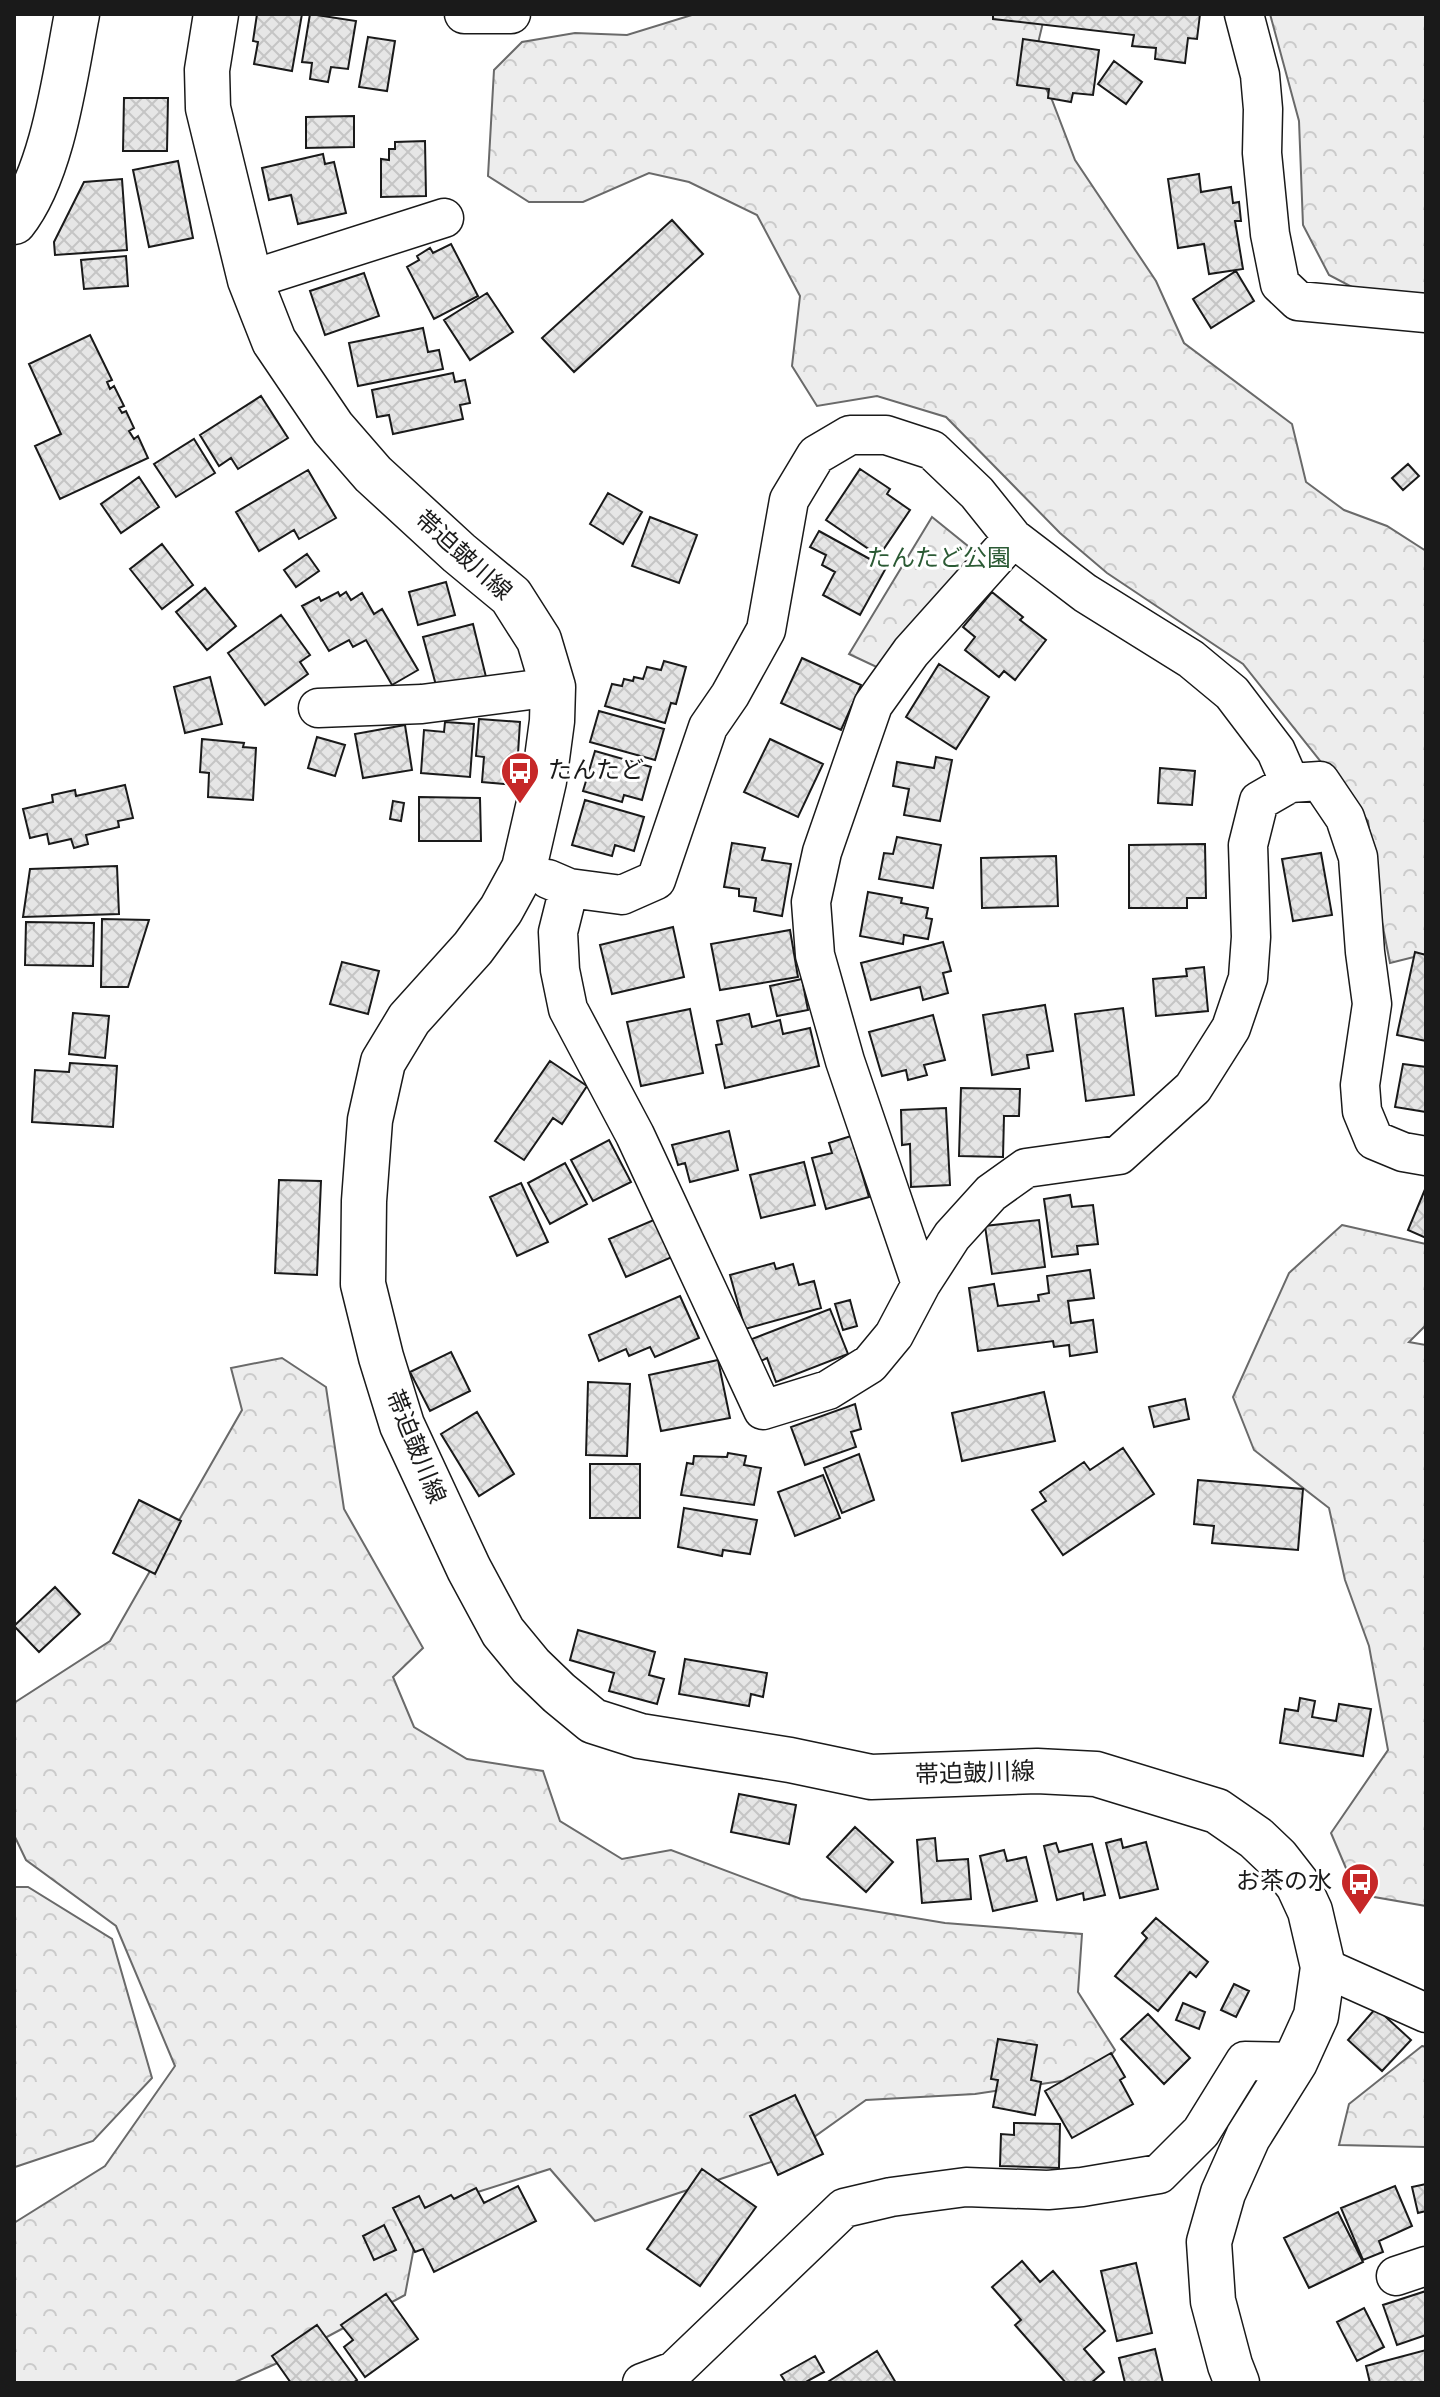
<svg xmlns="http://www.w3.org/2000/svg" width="1440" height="2397" font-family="'Alegreya Sans','Noto Sans JP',sans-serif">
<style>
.forest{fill:url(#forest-crowns);stroke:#6a6a6a;stroke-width:2}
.building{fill:url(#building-cross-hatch);stroke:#1a1a1a;stroke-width:2}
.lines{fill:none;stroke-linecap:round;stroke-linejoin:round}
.street-casing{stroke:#1a1a1a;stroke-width:41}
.secondary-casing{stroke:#1a1a1a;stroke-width:47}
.street{stroke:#fff;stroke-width:38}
.secondary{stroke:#fff;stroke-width:44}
.labels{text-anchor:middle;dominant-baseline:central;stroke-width:6;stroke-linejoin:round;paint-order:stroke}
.street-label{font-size:24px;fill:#1a1a1a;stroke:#fff}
.park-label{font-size:24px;fill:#2b5a34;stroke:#fff}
.poi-label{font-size:24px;fill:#1a1a1a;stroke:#fff;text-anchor:start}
</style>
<defs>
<pattern id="forest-crowns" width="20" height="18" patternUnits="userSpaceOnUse" patternTransform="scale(2)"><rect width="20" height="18" fill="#ededed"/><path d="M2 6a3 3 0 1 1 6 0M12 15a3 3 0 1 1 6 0" fill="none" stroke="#cbcbcb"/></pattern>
<pattern id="building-cross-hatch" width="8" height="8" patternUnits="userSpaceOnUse" patternTransform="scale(2)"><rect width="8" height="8" fill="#e6e6e6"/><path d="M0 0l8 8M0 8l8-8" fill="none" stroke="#c5c5c5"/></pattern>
</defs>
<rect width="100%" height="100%" fill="#fff"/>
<path class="forest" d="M695,14H1045L1033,64L1052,100L1075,160L1156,281L1184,343L1292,424L1306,482L1344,510L1387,526L1426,551V954L1390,963L1379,907L1368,821L1243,664L1107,573L1060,533L946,417L877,396L817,406L792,366L800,296L757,215L689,182L649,173L583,202H529L488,176L494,70L522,42L575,33L627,35Z
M1270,14H1426V306L1392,308L1329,275L1303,225L1299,121Z
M932,517L979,555L883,670L849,654Z
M1342,1225L1426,1244V1325L1409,1342L1426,1345V1906L1357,1894L1331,1833L1388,1750L1369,1646L1345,1580L1329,1508L1254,1450L1233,1397L1289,1273Z
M282,1358L326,1387L344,1509L423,1648L393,1677L414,1727L467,1759L543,1771L560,1821L622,1859L671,1850L801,1899L945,1923L1082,1934L1078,1992L1115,2050L1095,2076L975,2094L866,2100L786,2157L595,2221L550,2169L462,2197L415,2242L405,2295L284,2360L233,2383H14V2223L105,2166L175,2066L116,1926L26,1860L14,1835V1703L110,1641L242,1410L231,1368Z
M14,1887H28L112,1939L152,2078L93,2141L15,2167Z
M1422,2046L1426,2047V2147L1339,2145L1349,2104Z"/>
<path class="building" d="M257,14H302L292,71L254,64L258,42L253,41Z
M310,14L356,21L348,69L331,67L328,82L310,79L312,63L302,62Z
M993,14H1200L1197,39L1188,38L1185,63L1155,59L1156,48L1132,46L1134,35L993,19Z
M368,37L395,41L387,91L359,87Z
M1023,39L1099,50L1093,95L1073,93L1071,102L1048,98L1049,89L1017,85Z
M1114,61L1142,82L1126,104L1098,84Z
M124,98H168L167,151H123Z
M354,116V147L306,148V117Z
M425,141L426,196L381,197V159L389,160V149H395V142Z
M323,154L325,164L334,162L346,213L298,224L291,195L269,200L262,168Z
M178,161L193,238L149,247L133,170Z
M1199,174L1201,192L1231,187L1233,203L1239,202L1241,221H1235L1243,269L1209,274L1204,244L1178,248L1168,179Z
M122,179L127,250L55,255L54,242L84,182Z
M672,220L703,254L574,372L542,338Z
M451,244L478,296L434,319L407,267L419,260L417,256L430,248L433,253Z
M126,256L128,286L84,289L81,260Z
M1236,271L1254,301L1211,328L1193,299Z
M364,273L379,316L325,335L310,291Z
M487,293L513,332L470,360L444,320Z
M423,328L428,352L439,350L443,369L358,386L349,343Z
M90,335L112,380L107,382L110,389L114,386L124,406L119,408L122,413L126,411L134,428L129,431L134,439L138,436L148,458L60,499L35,446L61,434L29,364Z
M453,373L455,382L465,380L470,403L460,405L463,419L393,434L389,415L377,417L372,390Z
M261,396L288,438L238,469L231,458L219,466L200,435Z
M194,439L215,473L176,497L154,464Z
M1408,464L1419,476L1403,490L1392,478Z
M860,469L890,489L887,494L910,510L879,556L826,520Z
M308,470L336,518L299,539L294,530L259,551L236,512Z
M139,477L159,507L121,533L101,504Z
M608,493L642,512L623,544L590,524Z
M650,517L697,535L679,583L632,566Z
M819,531L886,568L860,615L823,595L835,572L822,565L826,555L810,547Z
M162,544L193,585L162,609L130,569Z
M307,554L319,571L296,587L284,570Z
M446,582L455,615L418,625L409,592Z
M205,588L236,626L207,650L176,612Z
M338,592L340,596L346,592L351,600L362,593L374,614L382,609L418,670L392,685L366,640L353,647L349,640L329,651L302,606L319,597L321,601Z
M992,592L1023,617L1020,620L1046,640L1015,680L1004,671L999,677L965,650L975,637L963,627Z
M281,615L310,655L300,662L308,674L265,705L228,653Z
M473,624L486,677L437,689L423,637Z
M802,658L861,685L841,730L781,703Z
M664,661L686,667L676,704L671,703L665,723L605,706L612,684L622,686L624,679L633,681L634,677L643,679L647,667L661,670Z
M939,664L989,697L956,749L906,717Z
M210,677L222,724L185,733L174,687Z
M599,711L664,729L655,760L590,742Z
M479,719L520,722L516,785L482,782L484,757L476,756Z
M445,722L474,724L470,777L421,773L424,730L444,732Z
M405,725L412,770L363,778L355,734Z
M317,737L345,745L335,776L308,768Z
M202,739L244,743L243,747L256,748L253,800L208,797L209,773L200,772Z
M770,739L823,764L798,817L744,792Z
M595,751L651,767L642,800L624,795L622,802L583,791Z
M936,757L952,760L940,821L904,815L909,789L893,786L897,762L934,768Z
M1160,768L1195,771L1192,805L1158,803Z
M125,785L133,818L118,821L119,827L86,835L88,844L74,848L71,839L49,844L47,834L30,838L23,809L53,802L52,795L75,790L76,796Z
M419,797L480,798L481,841H419Z
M585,800L644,817L634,851L615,845L612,856L572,845Z
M393,801L404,803L401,821L390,819Z
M897,837L941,845L933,888L879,879L884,853L893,854Z
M732,843L765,848L762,860L791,864L782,916L754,911L756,898L739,896V889L724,887Z
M1205,844L1206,898H1187V908H1129V845Z
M1321,853L1332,915L1293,921L1282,859Z
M1056,856L1058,906L982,908L981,858Z
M117,866L119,914L23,917L30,869Z
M868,892L902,898L901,903L928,908L926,918L932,919L928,939L904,935L903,944L860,936Z
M102,919L149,920L128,987H101Z
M26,922L94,923L93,966L25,965Z
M673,927L684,977L612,994L600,945Z
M790,930L798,977L720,990L711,944Z
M943,942L951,971L943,973L948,993L923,1000L920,987L871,1000L861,963Z
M1415,952L1426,955V1041L1397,1035Z
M342,962L379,971L368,1014L330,1004Z
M1204,967L1208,1011L1156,1016L1153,979L1187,976L1186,969Z
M802,979L808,1010L777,1016L770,986Z
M1045,1005L1053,1051L1027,1055L1029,1068L992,1075L983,1015Z
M1123,1008L1134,1095L1086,1101L1075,1014Z
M690,1009L703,1073L641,1086L627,1022Z
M73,1013L109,1016L105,1058L69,1054Z
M749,1014L752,1027L780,1020L783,1034L810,1028L819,1066L725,1088L716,1045L722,1044L717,1021Z
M933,1015L945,1060L924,1065L927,1075L908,1080L906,1070L882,1076L869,1032Z
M550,1061L587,1086L562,1124L553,1118L524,1160L495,1141Z
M70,1063L117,1066L113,1127L32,1122L35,1070L69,1072Z
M1403,1064L1426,1067V1112L1395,1107Z
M961,1088L1020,1089L1019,1116H1004L1003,1157L959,1156Z
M946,1108L950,1185L911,1187L910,1144L902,1145L901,1110Z
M729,1131L738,1170L690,1182L685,1163L678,1165L672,1145Z
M851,1136L869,1197L826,1209L812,1158L832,1153L829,1143Z
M609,1140L631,1182L593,1201L571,1160Z
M804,1162L815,1205L761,1218L750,1175Z
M565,1163L587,1204L550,1224L528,1183Z
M279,1180L321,1181L317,1275L275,1273Z
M521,1183L548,1242L517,1256L490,1197Z
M1426,1187V1238L1408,1230Z
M1070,1195L1072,1207L1093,1205L1098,1244L1077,1246L1078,1254L1052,1257L1044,1199Z
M656,1219L672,1257L626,1277L609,1239Z
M1039,1220L1045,1267L992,1274L985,1226Z
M774,1263L776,1269L793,1264L799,1285L814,1281L821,1308L745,1329L730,1275Z
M1090,1270L1094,1298L1068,1301L1071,1323L1093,1320L1097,1352L1070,1356L1069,1345L1054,1347L1053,1341L978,1351L969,1288L994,1284L998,1306L1039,1301L1038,1295L1049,1293L1047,1276Z
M680,1296L699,1338L655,1357L650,1347L629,1356L626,1349L599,1361L589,1335Z
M850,1300L857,1326L843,1330L835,1304Z
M830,1309L848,1354L776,1382L767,1358L761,1361L752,1339Z
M451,1352L470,1391L430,1411L410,1372Z
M718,1360L730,1418L661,1431L649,1375Z
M588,1382L630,1384L627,1456L586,1455Z
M1044,1392L1055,1441L962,1461L952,1413Z
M1185,1399L1189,1419L1154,1427L1149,1407Z
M855,1404L861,1429L851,1432L856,1447L805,1465L791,1427Z
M477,1412L514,1474L479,1496L441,1434Z
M1123,1448L1154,1494L1063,1555L1032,1510L1046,1501L1040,1492L1084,1462L1090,1470Z
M728,1453L746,1456L744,1465L761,1468L754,1505L681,1495L687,1463L693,1464L694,1456L727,1457Z
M859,1454L874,1500L842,1513L824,1468Z
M590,1464H640V1518H590Z
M823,1475L840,1518L795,1536L778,1492Z
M1198,1480L1303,1489L1298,1550L1212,1543L1214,1526L1194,1524Z
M139,1500L181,1521L155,1574L113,1553Z
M684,1508L757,1520L750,1554L723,1550L722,1556L678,1547Z
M55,1587L80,1614L39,1652L14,1626Z
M578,1630L655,1652L649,1675L664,1679L657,1704L609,1691L614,1673L570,1660Z
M685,1659L767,1673L763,1697L751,1694L749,1706L679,1694Z
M1300,1698L1315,1701L1312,1717L1336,1721L1339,1704L1371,1709L1363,1756L1280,1743L1285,1709L1298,1711Z
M739,1794L796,1805L789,1844L731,1832Z
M855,1827L893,1862L866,1892L827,1857Z
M935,1838L937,1861L968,1859L971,1899L922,1903L917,1840Z
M1121,1839L1123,1848L1146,1842L1158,1889L1120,1898L1106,1843Z
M1056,1843L1059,1852L1092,1844L1105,1895L1084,1900L1083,1893L1057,1900L1044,1846Z
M1004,1850L1007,1861L1026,1857L1037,1901L993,1911L980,1856Z
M1156,1918L1208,1962L1196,1977L1190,1972L1158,2011L1115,1976L1147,1938L1142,1933Z
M1234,1984L1249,1991L1236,2017L1221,2010Z
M1183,2003L1205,2012L1199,2029L1176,2020Z
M1376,2008L1411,2040L1382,2071L1348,2040Z
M1148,2014L1190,2058L1164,2084L1121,2039Z
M998,2039L1037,2045L1031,2080L1041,2082L1035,2115L993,2107L998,2080L991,2079Z
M1111,2053L1125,2077L1120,2080L1133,2104L1072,2138L1045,2091Z
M795,2095L823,2154L778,2175L750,2116Z
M1014,2123L1060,2124L1059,2168L1000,2166L1001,2134L1014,2135Z
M702,2169L756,2207L700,2286L647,2249Z
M1426,2184V2211L1418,2213L1412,2187Z
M518,2186L536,2221L434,2272L423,2249L415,2252L393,2208L419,2196L425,2208L451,2195L454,2199L476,2188L484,2203Z
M1395,2186L1412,2226L1379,2241L1383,2252L1363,2260L1341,2208Z
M1338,2212L1363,2262L1309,2288L1284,2238Z
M384,2225L396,2250L374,2260L363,2236Z
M1022,2261L1040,2282L1053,2271L1105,2331L1084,2349L1104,2372L1091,2383H1066L1015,2325L1021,2320L992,2287Z
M1136,2263L1152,2333L1117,2341L1101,2271Z
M1426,2291V2335L1397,2345L1383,2305Z
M386,2294L418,2339L365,2377L344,2347L353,2340L341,2325Z
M1364,2308L1384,2347L1357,2361L1337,2322Z
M317,2325L357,2380L353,2383H291L272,2356Z
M1155,2349L1163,2383H1125L1119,2358Z
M1426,2350V2383H1370L1366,2366Z
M877,2351L896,2383H826Z
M815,2356L824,2372L804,2383H786L781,2375Z"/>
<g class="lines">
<defs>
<path id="street" d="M464,14H511
M1244,14L1260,75L1263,109L1262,153L1270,234L1280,284L1298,301L1426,313
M250,280L444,218
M318,708L422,704L553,687
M548,879L569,888L622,895L656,880L708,727L730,695L766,630L789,500L816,455L850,435H886L932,450L977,493L1013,538L1085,593L1191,659L1232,693L1276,751L1290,783
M569,888L558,932L560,970L568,1009L635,1135L763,1410L828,1390L870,1364L894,1335L921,1284L952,1236L991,1193L1026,1168L1119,1155L1193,1088L1231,1028L1248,978L1251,937L1248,845L1259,801L1290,783L1320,781L1345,818L1358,857L1365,952L1372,1004L1360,1085L1362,1111L1374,1140L1403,1152L1426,1156
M921,1284L845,1061L815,955L811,902L822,852L873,705L911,652L1013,538
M1323,1967L1426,2013
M1396,2276L1426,2266
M642,2383L674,2371L844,2208L891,2197L966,2187L1048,2190L1082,2187L1159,2174L1201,2132L1245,2061L1295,2062"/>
<path id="secondary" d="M216,14L207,70L208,108L250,280L274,341L333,428L373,474L459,553L511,596L539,640L553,687L552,721L544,781L524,868L501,910L473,948L409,1019L383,1062L370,1120L364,1201L363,1284L381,1357L402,1425L469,1569L503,1632L531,1666L559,1693L593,1721L640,1736L790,1760L871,1777L1037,1771L1096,1774L1217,1811L1256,1838L1277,1858L1298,1885L1310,1911L1323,1967L1316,2016L1295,2062L1248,2137L1223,2193L1209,2242L1213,2301L1230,2365L1237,2383
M14,222C53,173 65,75 77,14"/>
</defs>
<use href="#street" class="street-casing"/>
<use href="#secondary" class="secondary-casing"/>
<use href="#street" class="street"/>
<use href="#secondary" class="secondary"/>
</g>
<defs>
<symbol id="bus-pin" viewBox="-11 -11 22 30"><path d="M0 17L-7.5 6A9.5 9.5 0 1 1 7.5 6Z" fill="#c62828" stroke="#fff"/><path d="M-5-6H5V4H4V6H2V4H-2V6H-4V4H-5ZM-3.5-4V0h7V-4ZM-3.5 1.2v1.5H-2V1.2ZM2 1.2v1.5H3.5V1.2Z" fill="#fff"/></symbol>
</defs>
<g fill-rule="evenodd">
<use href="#bus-pin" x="498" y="749" width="44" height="60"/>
<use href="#bus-pin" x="1338" y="1860" width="44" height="60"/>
</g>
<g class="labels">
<g class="street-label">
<text transform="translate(463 556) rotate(42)">帯迫皷川線</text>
<text transform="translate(415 1447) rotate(68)">帯迫皷川線</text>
<text transform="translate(975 1774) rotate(-2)">帯迫皷川線</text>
</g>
<g class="park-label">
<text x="939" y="559">たんたど公園</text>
</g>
<g class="poi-label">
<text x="548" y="771">たんたど</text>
<text x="1332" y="1882" text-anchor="end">お茶の水</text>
</g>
</g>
<rect width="1440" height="2397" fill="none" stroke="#1a1a1a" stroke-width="32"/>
</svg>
